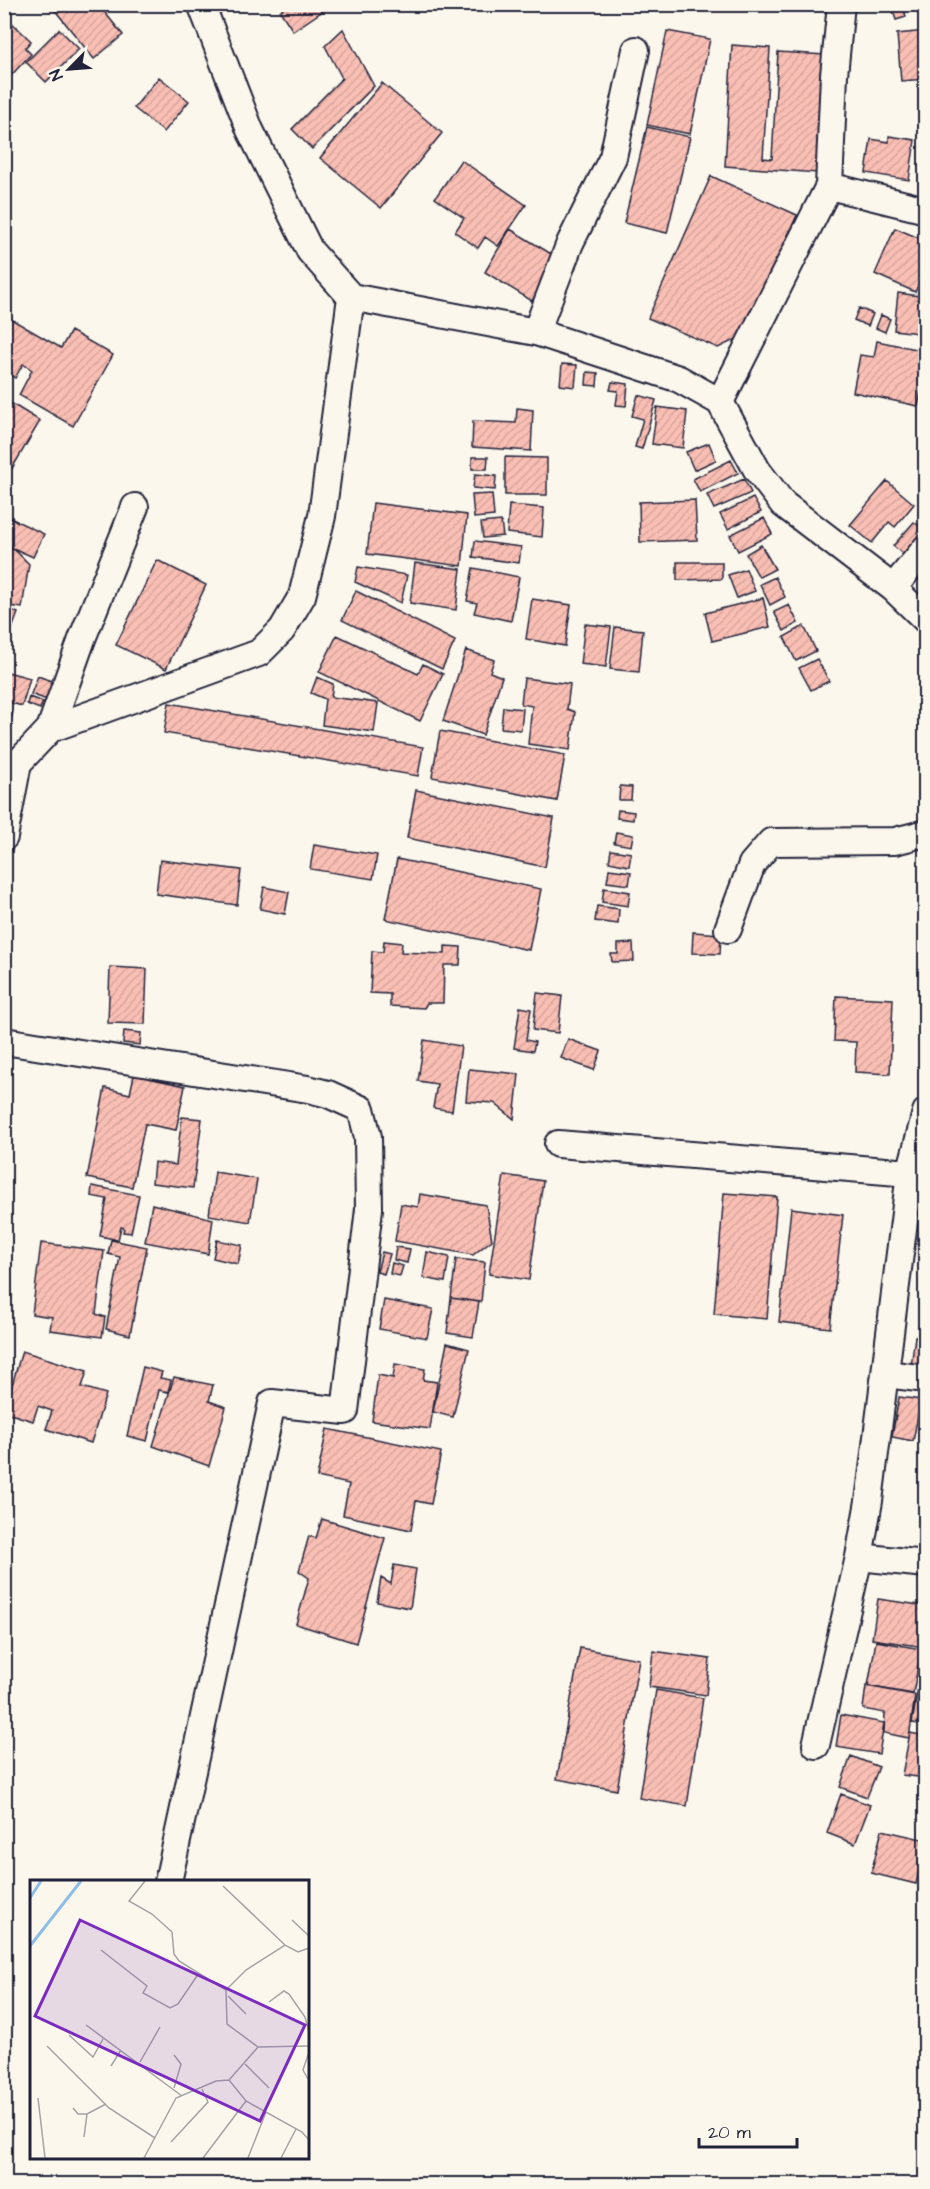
<svg xmlns="http://www.w3.org/2000/svg" width="930" height="2189" font-family="'Architects Daughter',sans-serif">
<style>
.building{fill:url(#building-hatch);stroke:#22223b;stroke-width:1.5}
.lines{fill:none;stroke-linecap:round;stroke-linejoin:round}
.street-casing{stroke:#22223b;stroke-width:30}
.street{stroke:#fbf7ec;stroke-width:26}
.inset-river{fill:none;stroke:#8ebde8;stroke-width:3}
.inset-road{fill:none;stroke:#a4a2a5;stroke-width:1.5}
.view{fill:#7b2cbf;fill-opacity:0.15;stroke:#7b2cbf;stroke-width:3}
.inset-edge{fill:none;stroke:#22223b;stroke-width:3}
</style>
<defs>
<pattern id="building-hatch" width="6" height="6" patternUnits="userSpaceOnUse" patternTransform="scale(1.5)"><rect width="6" height="6" fill="#fabfb4"/><path d="M-1 1l2-2M0 6l6-6M5 7l2-2" fill="none" stroke="#d6a49c"/></pattern>
</defs>
<rect width="100%" height="100%" fill="#fbf7ec"/>
<filter id="ink" filterUnits="userSpaceOnUse"><feTurbulence type="fractalNoise" baseFrequency=".0167" numOctaves="2"/><feDisplacementMap in="SourceGraphic" scale="12" xChannelSelector="R" yChannelSelector="G"/><feConvolveMatrix kernelMatrix="1 2 1 2 8 2 1 2 1" color-interpolation-filters="sRGB"/></filter>
<g filter="url(#ink)">
<path class="building" d="M60,4H98L123,35L94,59L54,9Z
M290,4H333L293,31L280,11Z
M903,4L906,17L896,20L891,5Z
M8,19L31,41L25,48L31,54L4,83V23Z
M59,29L79,49L46,82L26,62Z
M343,29L374,86L312,149L292,129L342,78L325,46Z
M667,31L710,39L690,134L647,125Z
M926,31V79L901,81L897,34Z
M732,45L770,48L763,158L772,159L778,52L825,55L818,173L725,166Z
M159,77L189,101L164,132L134,108Z
M382,83L442,133L381,208L320,158Z
M647,127L690,137L667,233L624,223Z
M889,136L915,140L909,180L866,173L871,139L889,142Z
M461,160L526,205L498,246L485,237L478,248L455,232L464,218L435,198Z
M711,176L797,215L743,336L718,348L648,318Z
M895,228L926,241V269L915,292L875,274Z
M510,229L558,258L532,301L485,272Z
M898,293L926,297V334L894,330Z
M859,308L873,314L868,326L854,320Z
M4,315L61,348L71,331L113,355L73,426L19,395L32,370L23,364L15,378L4,372Z
M881,315L890,319L885,332L876,328Z
M877,341L926,351V371L918,406L853,392L860,355L874,357Z
M562,364L577,365L575,387L560,385Z
M587,372L598,373L597,386L586,385Z
M612,382L628,384L626,406L616,405L618,391L610,390Z
M638,395L656,400L642,449L635,447L643,419L632,416Z
M9,402L40,421L4,482V410Z
M657,407L687,411L683,448L652,444Z
M517,408L533,410L531,451L472,447L473,421L516,423Z
M709,443L716,460L694,470L686,452Z
M472,457H488L487,469H472Z
M505,457L547,458V495H505Z
M731,460L738,473L700,492L693,479Z
M475,474L496,476L495,490L473,488Z
M744,479L751,493L714,509L707,495Z
M887,481L914,504L895,527L889,522L872,543L850,525Z
M492,494L494,516L474,518L472,495Z
M753,498L761,512L728,529L720,514Z
M695,500L697,540L640,542L639,502Z
M373,503L467,515L462,566L367,554Z
M509,505L544,508L542,537L507,533Z
M4,515L44,534L33,557L4,544Z
M764,518L772,534L738,551L730,535Z
M501,521L503,536L483,538L481,523Z
M914,522L926,531V542L910,560L893,546Z
M475,541L521,547L519,563L473,557Z
M761,545L775,569L759,577L746,554Z
M4,548L15,550L29,564L22,608L4,605Z
M157,560L206,585L166,669L116,645Z
M677,562H722V579L677,580Z
M415,563L461,569L456,610L410,603Z
M358,567L407,575L401,603L355,582Z
M473,568L519,577L511,621L474,613L477,603L467,601Z
M746,569L755,591L737,598L728,575Z
M775,577L785,597L770,605L760,584Z
M356,591L455,641L442,669L342,620Z
M763,598L770,627L712,641L705,613Z
M532,599L571,605L565,646L526,639Z
M789,605L798,623L784,631L774,612Z
M4,607L18,613L6,645H4Z
M585,624L611,627L606,667L580,664Z
M804,626L816,651L796,661L784,637Z
M615,627L643,630L639,672L610,669Z
M337,635L418,674L423,664L443,674L420,721L319,672Z
M466,650L494,660L490,672L502,677L483,735L443,721Z
M817,659L829,681L811,690L799,668Z
M4,671L30,678L22,706L4,701Z
M38,676L54,682L47,700L31,694Z
M317,677L333,684L331,697L378,703L374,732L322,725L325,699L311,693Z
M524,678L570,684L567,709L575,712L570,750L528,744L532,706L521,704Z
M29,697L43,702L40,709L27,704Z
M169,703L423,747L418,776L164,733Z
M503,707L523,709L521,730L501,728Z
M4,709L13,712L6,735H4Z
M440,731L565,755L557,801L432,777Z
M620,786L632,787L631,800H619Z
M416,790L554,818L545,867L407,838Z
M618,810L634,812L633,820L617,818Z
M616,832L633,835L631,846L614,843Z
M314,845L377,855L373,879L310,869Z
M611,850L631,853L629,866L609,862Z
M397,859L541,889L529,950L385,919Z
M160,860L241,870L237,905L156,894Z
M609,869L631,872L629,885L607,882Z
M264,887L289,892L285,914L260,909Z
M604,888L630,892L628,906L602,902Z
M597,906L619,909L618,924L595,921Z
M693,932L721,934L720,954L692,953Z
M384,941L402,943L401,952L445,954V946L461,947L460,965H444L443,1003H427L424,1008L390,1006V994L370,993L372,951L383,952Z
M633,943L634,961L612,962L611,954H618V944Z
M110,967L147,969L145,1024L108,1023Z
M537,993L562,996L558,1033L533,1030Z
M836,996L893,999L890,1074L855,1072L856,1042L834,1041Z
M520,1007L531,1009L526,1040L535,1042L533,1051L514,1048Z
M124,1031L141,1033L140,1045L123,1043Z
M568,1039L601,1051L594,1070L561,1058Z
M424,1040L461,1046L452,1111L433,1108L437,1084L418,1081Z
M469,1069L519,1074L514,1119L494,1103L466,1101Z
M134,1075L185,1086L176,1130L145,1124L132,1187L87,1178L105,1088L130,1094Z
M182,1117L202,1119L193,1188L152,1183L154,1162L176,1165Z
M215,1172L257,1179L250,1222L209,1215Z
M504,1175L543,1181L529,1280L489,1274Z
M92,1186L139,1195L131,1233L123,1232L124,1228L121,1227L118,1240L100,1236L107,1199L91,1196Z
M724,1193L777,1197L767,1319L714,1314Z
M420,1194L486,1205L492,1240L473,1255L395,1241L401,1204L418,1207Z
M152,1204L213,1219L208,1254L145,1242Z
M791,1208L843,1215L830,1328L779,1322Z
M111,1240L147,1247L130,1335L106,1329L120,1257L108,1254Z
M217,1240L242,1245L238,1264L213,1258Z
M41,1243L104,1251L96,1314L105,1317L102,1337L50,1330L52,1317L32,1314Z
M396,1247L410,1249L407,1263L394,1260Z
M382,1252L390,1254L384,1274L377,1272Z
M427,1252L449,1257L445,1282L423,1278Z
M456,1259L485,1262L481,1302L451,1298Z
M392,1263L403,1266L400,1276L390,1274Z
M451,1298L479,1302L473,1337L447,1333Z
M384,1300L433,1309L427,1338L379,1329Z
M915,1336L926,1337V1369L911,1367Z
M447,1343L469,1349L453,1417L433,1412Z
M22,1351L87,1371L82,1387L106,1394L91,1443L46,1429L52,1411L38,1406L33,1421L4,1412Z
M395,1364L425,1369L423,1380L437,1382L430,1429L372,1421L378,1375L393,1378Z
M143,1367L162,1372L160,1378L171,1380L168,1392L159,1390L147,1441L127,1436Z
M174,1377L213,1385L209,1401L226,1407L209,1466L153,1446Z
M899,1397L921,1400L913,1441L892,1437Z
M327,1429L441,1452L431,1504L416,1501L411,1530L343,1515L349,1484L317,1477Z
M322,1519L385,1538L356,1643L296,1624L309,1578L299,1571L309,1536L316,1538Z
M394,1565L416,1569L410,1608L377,1602L381,1578L391,1584Z
M878,1599L926,1606L924,1647L872,1639Z
M876,1641L921,1649L913,1694L868,1686Z
M926,1642V1725L912,1723Z
M580,1648L639,1659L617,1790L557,1779Z
M653,1651L710,1659L706,1695L649,1687Z
M866,1686L915,1695L909,1738L884,1733L885,1713L863,1709Z
M656,1690L703,1698L687,1806L639,1798Z
M841,1715L884,1723L879,1754L836,1747Z
M910,1733L926,1736V1778L902,1775Z
M851,1756L879,1767L867,1797L840,1787Z
M841,1794L870,1805L855,1844L827,1833Z
M882,1830L926,1840L916,1884L871,1873Z"/>
<g class="lines">
<defs>
<path id="street" d="M201,4L250,130L310,251L351,297L536,332L679,379L720,402L757,470L783,504L893,588L926,620
M829,186L926,210
M536,332L570,243L613,157L636,50
M720,402L829,186L834,75L841,4
M893,588L926,548
M50,729L82,639L135,507
M4,837L18,763L50,729L259,653L282,630L302,596L322,516L351,297
M728,929L752,864L771,842L895,841L926,833
M4,1041L308,1089L328,1094L361,1109L368,1137L369,1209L345,1411L272,1403L168,1882
M558,1144L910,1173
M886,1374L926,1379
M859,1557L926,1564
M816,1745L859,1557L869,1501L910,1173L926,1112"/>
</defs>
<use href="#street" class="street-casing"/>
<use href="#street" class="street"/>
</g>
</g>
<g transform="translate(30 1880)">
<rect width="279" height="279" fill="#fbf7ec"/>
<path class="inset-river" d="M0,18L11,1M0,66L51,1"/>
<path class="inset-road" d="M115,1L99,21L122,34L142,52L144,74L149,81L196,110L197,144L228,167M193,6L255,65M262,40L279,56M71,70L117,106L113,113L140,128L148,124L169,93M196,110L216,90L255,65L268,72L279,68M198,116L216,134M239,122L254,111L259,114L275,137L279,152M56,145L152,216M39,155L63,177L73,159M17,166L79,228L125,258M110,182L130,147M215,184L239,208M81,186L91,170M278,199L273,190L279,172M199,200L216,221L272,252L279,260M144,208L151,184L144,175M8,218L15,278M43,228L48,234H57L76,224M54,257L57,234M141,262L178,222L172,209M114,278L146,218L186,201L199,200L228,167L279,166M173,278L216,221M218,278L236,232M251,278L266,249"/>
<path class="view" d="M50,40L275,145L230,241L5,136Z"/>
<rect width="279" height="279" class="inset-edge"/>
</g>
<rect width="930" height="2189" fill="none" stroke="#fbf7ec" stroke-width="24"/>
<rect x="12" y="12" width="906" height="2165" fill="none" stroke="#22223b" stroke-width="2" filter="url(#ink)"/>
<g transform="translate(69 69) rotate(245)" stroke="#fbf7ec" stroke-width="4.5" paint-order="stroke">
<path d="M0-4.5L10 22L0 15L-10 22Z" fill="#22223b"/>
<text y="-9" font-size="16" font-weight="bold" text-anchor="middle" fill="#22223b">N</text>
</g>
<path d="M699 2138v9h98v-9" fill="none" stroke="#22223b" stroke-width="3"/>
<text x="708" y="2138" font-size="18" fill="#22223b" stroke="#fbf7ec" stroke-width="4.5" paint-order="stroke">20 m</text>
</svg>
